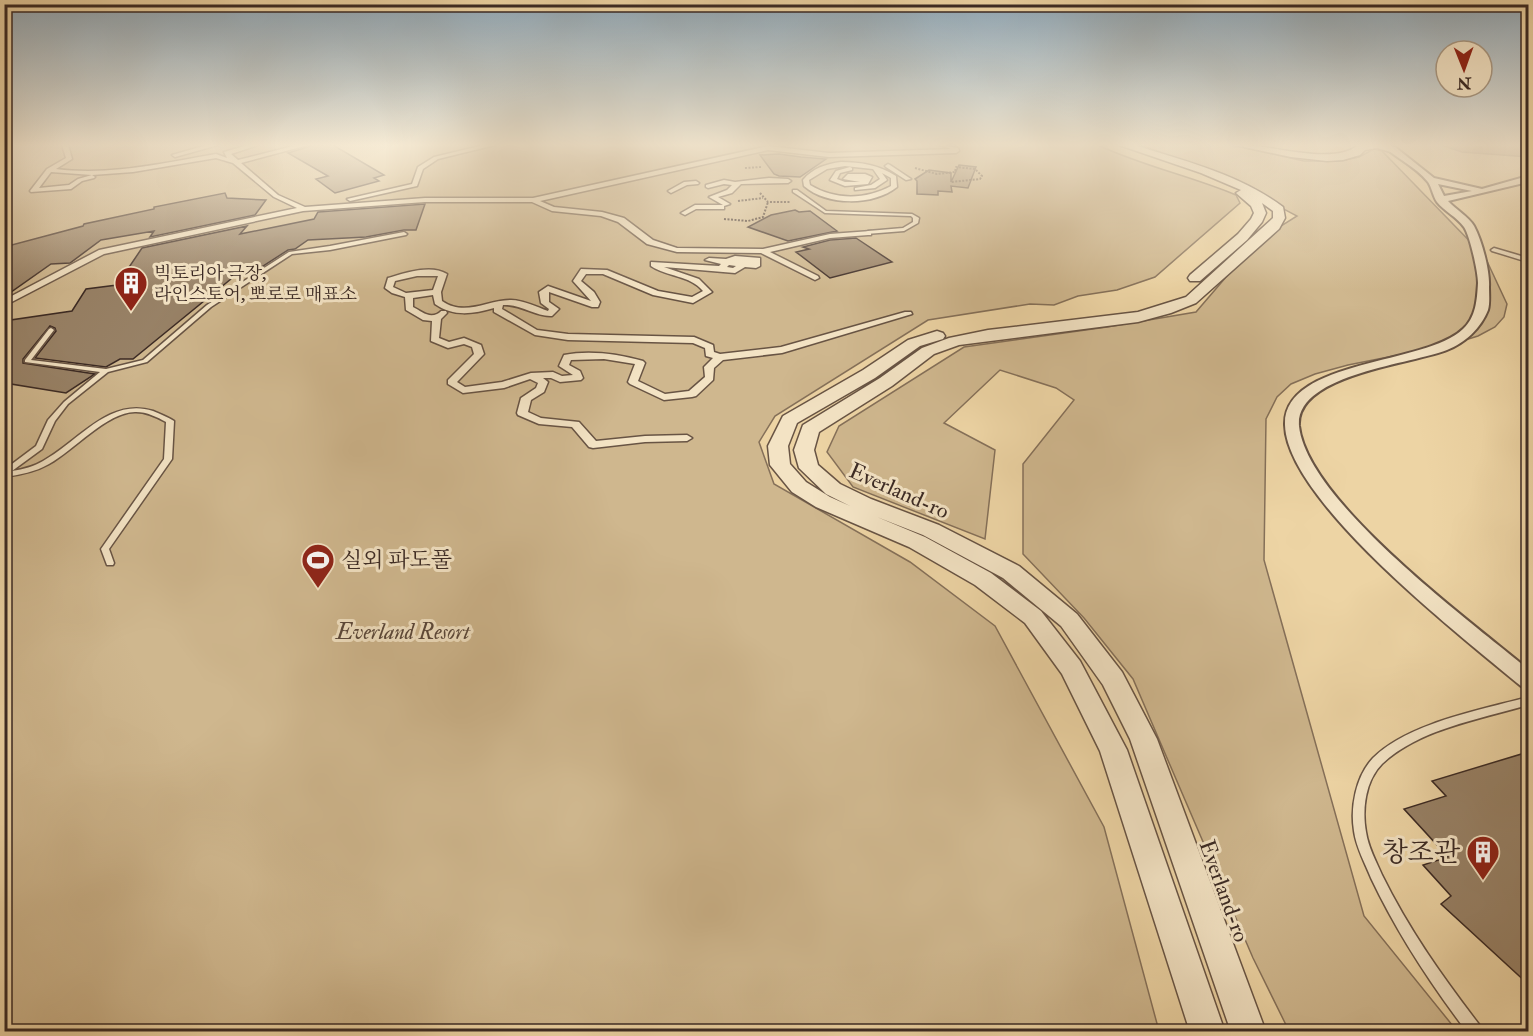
<svg xmlns="http://www.w3.org/2000/svg" width="1533" height="1036" font-family="'IM FELL Double Pica','Noto Serif KR',serif">
<style>
.green{fill:#cfb78e;stroke:#857059;stroke-width:1.5}
.water{fill:#b09a78;stroke:#816d56;stroke-width:1.5}
.building{fill:#988267;stroke:#3b2a24;stroke-width:1.5}
.lines{fill:none;stroke-linecap:round;stroke-linejoin:round}
.service-casing{stroke:#685444;stroke-width:3}
.pedestrian-casing{stroke:#685444;stroke-width:3}
.minor-casing{stroke:#685444;stroke-width:4}
.tertiary-casing{stroke:#685444;stroke-width:3}
.path{stroke:#3b2a24;stroke-width:2;stroke-dasharray:2 1.5;stroke-linecap:butt}
.service{fill:#f3e3c4;fill-rule:evenodd}
.pedestrian{fill:#f3e3c4;fill-rule:evenodd}
.minor{fill:#f3e3c4;fill-rule:evenodd}
.tertiary{fill:#f3e3c4;fill-rule:evenodd}
.labels{text-anchor:middle;dominant-baseline:central;stroke-width:6;stroke-linejoin:round;paint-order:stroke}
.far-poi-label{font-size:18px;fill:#3b2a24;stroke:#f3e3c4;text-anchor:start}
.street-label{font-size:22px;fill:#3b2a24;stroke:#f3e3c4}
.poi-label{font-size:22px;fill:#3b2a24;stroke:#f3e3c4;text-anchor:start}
.park-label{font-size:22px;font-style:italic;fill:#594639;stroke:#f3e3c4}
.near-poi-label{font-size:27px;fill:#3b2a24;stroke:#f3e3c4;text-anchor:end}
</style>
<rect width="100%" height="100%" fill="#edd4a4"/>
<filter id="stains"><feTurbulence type="fractalNoise" baseFrequency=".00333" numOctaves="4"/><feColorMatrix values="0 0 0 0 .2 0 0 0 0 .09 0 0 0 0 .02 0 0 0 .5 -.17"/></filter>
<radialGradient id="worn" r=".72"><stop offset=".6" stop-color="#630" stop-opacity="0"/><stop offset="1" stop-color="#630" stop-opacity=".3"/></radialGradient>
<path class="green" d="M5,145H1098C1142,166 1191,176 1236,195L1240,203L1155,277L1117,290L1078,296L1054,305L1030,304L928,320L775,416L759,442L774,484L910,562L995,626L1104,827L1159,1031L5,1032Z
M1141,145H1231L1304,161H1340L1359,157L1374,149L1382,151L1485,257L1507,304L1504,317L1495,327L1478,336L1449,345L1348,365L1315,374L1291,384L1277,397L1266,419L1264,560L1364,916L1457,1031H1289L1253,958L1133,679L1084,618L1023,554V464L1074,400L1056,388L1000,370L944,423L995,450L985,539L853,487L827,452L839,426L964,347L1107,327L1196,312L1257,241L1297,216L1227,179Z"/>
<path class="water" d="M1441,145H1528V157L1462,152Z"/>
<path class="building" d="M314,145H333L384,175L374,178L379,181L335,193L316,179L328,176L288,153Z
M779,154L801,157L826,159L800,177L779,176L774,174L760,155Z
M959,165L976,167L968,188L951,186L952,192L938,191V195L917,194V181L915,179L929,170L951,173V182Z
M225,193L227,198L266,200L255,215L150,237L154,231L101,240L70,263L51,264L4,297V247L83,226L84,224L154,209V207Z
M425,204L416,230H404L366,237L308,240L295,249L288,250L254,272L242,270L133,359H120L106,367L35,358L56,331L55,328L50,326L23,359V363L95,374L66,393L5,383L4,321L72,311L86,289L117,285L142,248L247,226L240,234L314,219L318,212Z
M795,210L799,212L810,211L837,231L788,241L748,227L771,215Z
M856,238L892,262L830,278L796,252L809,249L803,247L830,240Z
M1528,752V984L1441,904L1451,896L1423,865L1448,857L1404,809L1446,796L1432,781Z"/>
<g class="lines">
<defs>
<path id="service" d="M793,190H797L826,211L912,214L919,218L918,223L904,231L866,234V232L868,231L903,228L913,222V218L911,216L825,213L793,192Z
M404,232L407,234L406,235L330,250L292,254L211,307L147,362L108,372L68,404L55,421L42,449L12,471C24,469 33,467 43,461C78,442 109,397 153,411C160,414 168,417 174,421L172,459L109,549L114,563L113,565H107L101,549L164,459L166,422C157,417 147,412 136,412C108,411 73,451 49,464C35,472 20,475 4,477V470L36,446L48,420L64,402L100,372L25,362V360L49,329L51,328L54,330L31,360L106,369L143,360L207,305L289,252L330,246Z
M1494,248L1528,258V262L1492,251L1491,250Z
M1528,697V705C1481,719 1419,729 1382,764C1365,781 1362,810 1366,832C1368,847 1376,861 1382,875C1409,930 1444,979 1481,1027L1483,1032H1467C1430,983 1397,933 1371,878C1365,863 1356,847 1354,831C1350,807 1356,776 1373,758C1408,723 1481,710 1528,697Z"/>
<path id="pedestrian" d="M62,145H68L72,159L56,169C110,176 163,163 216,154L227,158L224,152L248,145H258L231,154L238,160L297,145H308L241,163L278,195L305,207L425,198H533L768,146L829,153L951,149L940,145L958,148L959,151L956,153L829,157L768,150L540,201L554,207L602,212L624,218L653,240L677,248L763,249L830,234L871,231V235H868L830,238L770,252L818,276L819,278L815,280L761,253L677,252L647,244L618,222L601,216L552,211L532,202H425L303,211L104,254L4,306V300L99,250L297,208L274,197L233,163L216,158L133,172L92,175L95,177L94,178L82,181L71,189L31,192L30,191L47,169L66,158ZM51,172L92,175L78,179L69,185L39,188Z
M207,145H218L175,157L172,155Z
M484,145H495L438,159L423,169L417,186L350,201L347,199L412,184L418,167L434,157Z
M841,162C861,162 879,165 896,176L897,187C873,206 827,206 804,186L803,180C813,168 826,164 841,162ZM845,166L873,169L880,179L871,185L855,188V190L875,188L887,180L882,173L891,178V186C865,200 835,200 810,185L809,180L827,169Z
M888,164L890,165L911,179L906,180L886,167L885,166Z
M850,167L852,168V170L840,173L837,179L845,182H860L843,179L848,174H865L872,177L868,184L845,186L830,180L836,171Z
M769,178L788,179L791,181L788,183L741,184L732,193L718,197L730,204L724,206V209H696L685,215L681,213L695,205H723L709,197L727,190L732,185L724,184L708,188L706,187V185L724,180L735,182Z
M696,181L699,183L698,184L687,185L671,193L668,191L684,182Z
M735,256L760,258V266L756,268L745,267L735,273L664,267L699,279L712,292L693,303L653,295L603,274H586L581,281L594,292L600,302L598,307H592L549,292V302L559,309L552,316C536,317 521,304 503,305L502,309L537,330L568,334L694,337L713,345L714,352L720,354L781,347L905,312H911L912,314L782,353L723,360L714,368L713,380L696,396L692,397L664,400L630,384L628,382L635,364L604,359L571,360L569,365L580,371L583,378L581,380L560,382L551,378H543L548,382L544,392L531,400L528,412L541,418L579,422L596,441L645,436L687,435L692,438L687,441L645,442L593,448L589,447L572,427L539,424L518,415L517,413L521,398L536,388L538,383L530,379L504,388L463,393L448,384V380L474,354L472,347L464,344L448,348L431,341L432,321L423,320L406,310L405,297L392,293L385,288L388,278C405,273 431,264 447,274L441,292L442,301C465,317 487,300 511,300C523,300 537,307 548,311L549,309L541,303L539,292L548,286L591,301L573,281L581,269L607,270L658,291L692,297L703,291C690,275 667,277 651,266V262L719,266L721,264L705,260L709,258L726,259ZM729,265L736,266L733,268L727,267ZM417,276H438L433,290L406,293L393,287L395,281ZM433,295L435,304C453,317 473,314 494,308V312L535,335L568,340L693,343L705,348L706,356L713,358L704,367L705,377L689,391L665,394L638,381L645,363L643,361C618,354 590,350 564,355L559,366L573,375L562,376L553,372L531,373L502,382L465,387L457,382L484,354L481,345L464,338L449,342L439,338L441,319L447,313L446,311C438,311 444,310 437,314C428,318 421,311 413,307V298Z"/>
<path id="minor" d="M1382,145L1395,147L1434,178L1482,189L1528,176V182L1448,201C1455,209 1469,217 1474,226C1482,241 1490,271 1489,287C1489,294 1490,303 1488,310C1481,328 1465,343 1447,350C1413,364 1295,374 1299,426C1307,501 1470,621 1528,669V688L1521,686C1462,637 1287,501 1285,425C1283,359 1426,365 1463,329C1476,317 1477,300 1478,283C1478,272 1470,236 1464,227C1457,217 1444,211 1437,202C1433,196 1432,188 1428,182C1415,166 1396,158 1382,145ZM1438,184L1472,191L1444,196Z"/>
<path id="tertiary" d="M1119,145H1135C1187,162 1239,174 1283,207L1285,218L1279,229L1196,303L1171,313L1138,322L959,345L934,354L892,386L819,432L814,450L818,465L840,484L871,499L939,525L1019,566L1077,614L1122,672L1157,739L1266,1032H1231L1130,739L1103,685L1061,626L1003,578L923,535L877,517L925,537L991,573L1041,611L1080,661L1127,750L1225,1032H1190L1100,751L1062,674L1025,623L975,585L909,547L816,507L792,492L770,465L768,446L783,416L863,370L908,340L937,331L943,333L945,336L943,339L920,346L875,378L797,423L788,446L790,464L806,482L830,497L850,506L826,494L799,468L794,450L803,425L880,378L922,348L949,338L988,330L1138,312L1186,297L1273,218V211L1262,203L1266,213L1262,222L1247,240L1200,281H1190L1188,278L1190,275L1238,234L1251,219L1254,213L1251,206L1236,193L1241,190L1201,173Z
M1243,145C1273,145 1334,166 1358,145H1389L1399,150L1394,153L1377,148L1365,150L1360,155L1343,160L1327,161L1291,157L1244,147Z"/>
</defs>
<use href="#service" class="service-casing"/>
<use href="#pedestrian" class="pedestrian-casing"/>
<use href="#minor" class="minor-casing"/>
<use href="#tertiary" class="tertiary-casing"/>
<path class="path" d="M745,168L761,167
M915,168L937,174L955,172L956,167L975,169L982,176L980,179L951,182
M760,193L768,202H790
M738,201L763,198
M724,219L748,221L763,217L768,202"/>
<use href="#service" class="service"/>
<use href="#pedestrian" class="pedestrian"/>
<use href="#minor" class="minor"/>
<use href="#tertiary" class="tertiary"/>
</g>
<linearGradient id="sky" x2="0" y2="1"><stop stop-color="#91aabb"/><stop offset="0.5" stop-color="#f7ecd6"/><stop offset="1" stop-color="#f7ecd6" stop-opacity="0"/></linearGradient>
<rect width="1533" height="290" fill="url(#sky)"/>
<defs>
<symbol id="building-pin" viewBox="-11 -11 22 30"><path d="M0 17L-7.5 6A9.5 9.5 0 1 1 7.5 6Z" fill="#8f2418" stroke="#f3e3c4"/><path d="M-4-6H4V6H1V3H-1V6H-4ZM-2.5-4.3h1.7v1.8h-1.7ZM.8-4.3h1.7v1.8H.8ZM-2.5-1h1.7V.8h-1.7ZM.8-1h1.7V.8H.8Z" fill="#fff"/></symbol>
<symbol id="stadium-pin" viewBox="-11 -11 22 30"><path d="M0 17L-7.5 6A9.5 9.5 0 1 1 7.5 6Z" fill="#8f2418" stroke="#f3e3c4"/><path d="M0-5a6.5 5 0 1 0 0 10a6.5 5 0 1 0 0-10ZM-3.5-1.8h7v3.6h-7Z" fill="#fff"/></symbol>
</defs>
<g fill-rule="evenodd">
<use href="#building-pin" x="112" y="264" width="38" height="52"/>
<use href="#stadium-pin" x="299" y="541" width="38" height="52"/>
<use href="#building-pin" x="1464" y="833" width="38" height="52"/>
</g>
<g class="labels">
<g class="far-poi-label">
<text x="154" y="273">빅토리아 극장,<tspan x="154" dy="21">라인스토어, 뽀로로 매표소</tspan></text>
</g>
<g class="street-label">
<text transform="translate(899 491) rotate(24)">Everland-ro</text>
<text transform="translate(1224 891) rotate(70)">Everland-ro</text>
</g>
<g class="poi-label">
<text x="341" y="560">실외 파도풀</text>
</g>
<g class="park-label">
<text x="403" y="632">Everland Resort</text>
</g>
<g class="near-poi-label">
<text x="1460" y="852">창조관</text>
</g>
</g>
<rect width="1533" height="1036" fill="none" stroke="#edd4a4" stroke-width="24"/>
<rect x="6" y="6" width="1521" height="1024" fill="none" stroke="#3b2a24" stroke-width="3"/>
<rect x="12" y="12" width="1509" height="1012" fill="none" stroke="#3b2a24" stroke-width="1.5"/>
<g transform="translate(1464 69) rotate(179)"><circle r="28" fill="#f3e3c4" stroke="#a99984" stroke-width="1.5"/>
<path d="M0-4.5L10 22L0 15L-10 22Z" fill="#8f2418"/>
<text y="-9" font-size="16" font-weight="bold" text-anchor="middle" fill="#3b2a24">N</text>
</g>
<rect width="100%" height="100%" filter="url(#stains)"/>
<rect width="100%" height="100%" fill="url(#worn)"/>
</svg>
